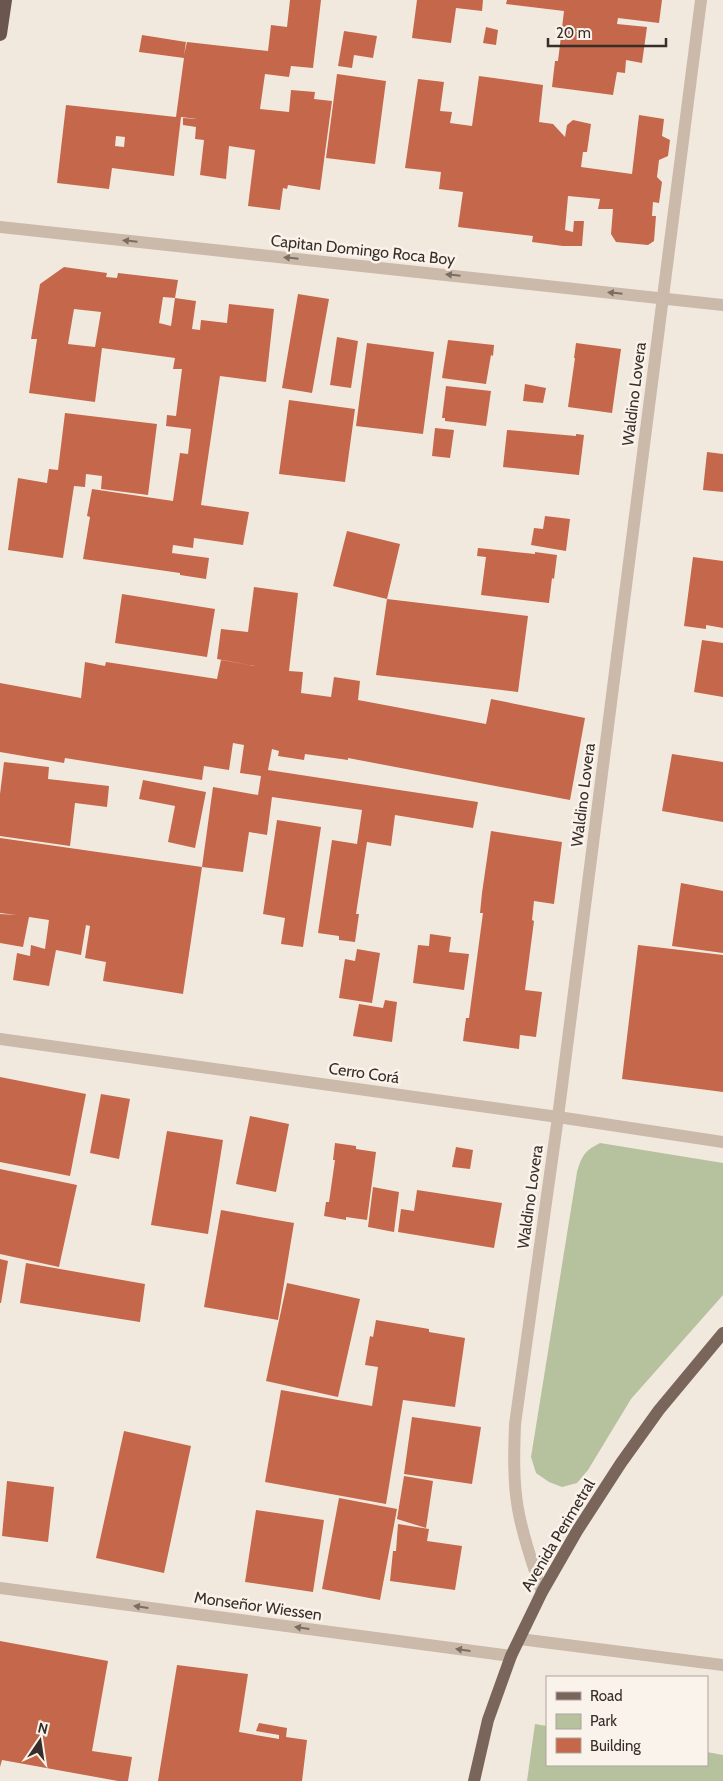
<svg xmlns="http://www.w3.org/2000/svg" width="723" height="1781" font-family="Cabin,sans-serif">
<style>
.green{fill:#b6c29e}
.building{fill:#c5674a;fill-rule:evenodd}
.lines{fill:none;stroke-linecap:round;stroke-linejoin:round}
.minor{stroke:#cbb9aa;stroke-width:12}
.tertiary{stroke:#cbb9aa;stroke-width:12}
.primary{stroke:#7a655b;stroke-width:12}
.trunk{stroke:#6a564e;stroke-width:14}
.oneway{fill:#7a6d63}
.labels{text-anchor:middle;dominant-baseline:central;stroke-width:5;stroke-linejoin:round;paint-order:stroke}
.street-label{font-size:16px;fill:#382e29;stroke:#faf3eb}
</style>
<rect width="100%" height="100%" fill="#f2e9de"/>
<path class="green" d="M600,1143L723,1163V1295L631,1399L588,1470L577,1483L562,1487L549,1482L536,1473L531,1457L577,1172C582,1156 584,1151 600,1143Z
M535,1724L547,1726V1765H707V1752L723,1755V1781H527Z"/>
<path class="building" d="M290,0H321L313,68L291,66L289,77L265,74L260,109L289,112L291,90L315,92L314,99L332,101L320,190L288,185L287,189L283,188L280,210L248,206L255,150L229,146L226,179L200,175L204,140L195,139L196,127L183,125V118L197,119L181,117L174,176L112,168L109,189L57,183L66,105L176,117L184,58L139,52L142,35L186,42L184,55L187,42L268,51L271,25L287,27ZM116,136L125,137L124,147L115,146Z
M417,0H483L482,11L456,8L451,43L412,38Z
M507,0H662L659,23L618,18L617,24L647,27L642,63L626,60L625,73L617,72L613,95L552,87L555,61H558L564,11L506,4Z
M486,27L498,30L496,45L483,43Z
M344,31L377,36L373,58L354,55L352,68L338,66Z
M337,74L386,81L375,164L326,158Z
M479,76L543,85L539,122L553,124L565,137L567,125L573,120L591,124L587,152H583L581,167L632,174L639,115L664,119L662,136L670,140L668,156L659,160L657,177L662,182L659,203L653,202L652,216H656L654,241L648,245L616,242L611,234L613,209H598L600,199L568,196L565,230L573,232L574,221H584L582,246H563L532,242L533,236L458,227L463,192L439,189L441,172L405,168L418,79L444,82L440,111L452,112L450,123L472,126Z
M64,267L107,273L106,277L117,278L118,273L178,280L175,298L163,297L159,323L171,326L175,298L196,301L192,329L200,330L201,320L227,323L229,304L274,309L266,382L220,376L201,505L249,512L243,545L194,538L193,548L173,545L172,553L209,558L206,579L180,575V573L83,559L90,517L87,516L92,489L173,501L180,453L188,454L191,429L166,426L167,415L176,416L182,369H173L175,358L102,348L95,402L29,393L37,339H31L40,284ZM74,309L101,312L95,347L68,344Z
M298,294L329,299L312,393L282,388Z
M337,337L358,341L351,388L330,385Z
M448,340L494,345L493,356L491,355L486,384L442,378Z
M367,343L434,352L423,434L356,426Z
M576,343L621,349L612,413L568,407L575,358H574Z
M525,384L546,388L543,403L523,401Z
M446,386L491,391L486,426L445,421V418H442Z
M289,400L355,409L345,482L279,474Z
M65,413L157,424L148,495L101,489L102,476L86,474L85,487L74,486L63,558L8,550L18,478L47,483L49,469L58,470Z
M435,428L454,430L450,458L432,456Z
M507,430L576,436V434L584,435L579,475L503,467Z
M707,452L723,454V492L703,490Z
M545,516L570,519L566,551L531,545L534,528L543,529Z
M347,531L400,544L387,599L333,586Z
M478,548L535,554V552L557,555L554,579L552,578L549,603L481,595L486,557L477,556Z
M693,557L723,561V628L706,625V629L684,626Z
M254,587L298,593L289,671L303,672L301,693L331,697L334,677L360,681L358,700L486,724L491,699L585,718L570,800L348,758V760L305,754L304,760L278,756L279,751L272,749L268,770L478,802L473,828L395,815L391,846L367,842L356,914H359L355,942L339,940V936L318,933L332,840L357,844L362,810L272,797L267,835L249,832L243,872L202,867L213,787L258,795L261,776L240,773L244,745L233,743L229,770L204,766L202,780L65,758L64,763L0,752V683L81,698L85,662L105,666L106,662L217,679L221,660L255,666L217,659L221,629L248,632Z
M122,594L215,609L207,657L115,643Z
M387,599L528,616L518,692L376,675Z
M702,640L723,643V697L694,692Z
M672,754L723,762V822L662,811Z
M4,762L49,767L48,779L109,786L107,807L75,803L70,846L0,836V794Z
M143,780L206,792L195,848L168,842L175,806L139,799Z
M277,820L321,827L303,947L281,944L285,918L263,914Z
M491,831L562,842L554,904L534,901L532,920L534,921L525,990L542,992L536,1037L520,1035L519,1049L463,1041L466,1018H469L483,913H480L482,893Z
M0,838L202,867L183,994L103,981L106,962L85,958L90,926L86,925L81,955L56,950L49,986L13,980L17,953L30,956L31,945L45,949L49,920L29,917L23,947L0,943V914L17,915L0,913Z
M681,883L723,891V953L672,946Z
M430,934L451,937L449,952L469,954L464,990L413,983L418,945L429,946Z
M638,945L723,955V1092L622,1079Z
M357,949L380,953L372,1003L339,998L345,959L355,961Z
M385,1000L397,1002L392,1042L353,1036L359,1004L383,1008Z
M0,1077L86,1094L70,1176L0,1162Z
M101,1094L130,1099L119,1159L90,1153Z
M250,1116L289,1124L276,1192L236,1184Z
M167,1131L223,1140L208,1234L151,1225Z
M335,1143L356,1146V1149L376,1152L367,1220L346,1217V1220L324,1216L326,1202H329L335,1160H333Z
M456,1147L473,1150L470,1169L452,1167Z
M0,1169L77,1185L59,1267L0,1254Z
M373,1187L399,1192L394,1232L368,1227Z
M417,1190L502,1203L494,1248L398,1232L401,1209L414,1211Z
M221,1210L294,1223L278,1320L204,1307Z
M0,1259L8,1261L1,1303H0Z
M26,1263L145,1284L140,1322L20,1303Z
M287,1283L360,1299L338,1397L266,1381Z
M376,1320L429,1329V1332L465,1338L455,1407L403,1400L386,1504L265,1482L281,1390L372,1406L378,1367L365,1365L370,1336L373,1337Z
M412,1417L481,1427L472,1484L404,1474Z
M124,1431L191,1446L164,1573L96,1558Z
M404,1476L433,1481L426,1528L397,1519Z
M7,1481L54,1487L48,1542L2,1536Z
M339,1498L397,1509L380,1600L322,1589Z
M256,1510L324,1520L313,1592L245,1582Z
M398,1524L429,1529L427,1541L462,1546L455,1590L390,1581L393,1551H396Z
M0,1641L108,1661L92,1751L132,1757L128,1781H118L2,1760L0,1767Z
M177,1665L248,1674L239,1732L279,1739V1735L256,1731L259,1723L287,1728L286,1737L307,1740L302,1781H158Z"/>
<g class="lines">
<path class="minor" d="M0,227L723,305
M0,1039L558,1117L723,1142
M542,1592C533,1565 523,1538 518,1509C513,1481 514,1452 515,1424L558,1117L701,0
M520,1639L723,1665"/>
<path class="tertiary" d="M0,1588L511,1656"/>
<path class="primary" d="M474,1781L488,1720L511,1656L542,1592L577,1531L621,1463L659,1410L723,1333"/>
<path class="trunk" d="M0,34L5,0"/>
</g>
<defs><path id="oneway-solid" d="M-6-.8H1V-3.2L6.5 0L1 3.2V.8H-6Z" transform="scale(1.25)"/></defs>
<g class="oneway">
<use href="#oneway-solid" transform="translate(130 241) rotate(-174)"/>
<use href="#oneway-solid" transform="translate(291 258) rotate(-174)"/>
<use href="#oneway-solid" transform="translate(453 275) rotate(-174)"/>
<use href="#oneway-solid" transform="translate(615 293) rotate(-174)"/>
<use href="#oneway-solid" transform="translate(141 1607) rotate(-172)"/>
<use href="#oneway-solid" transform="translate(302 1628) rotate(-172)"/>
<use href="#oneway-solid" transform="translate(463 1650) rotate(-172)"/>
</g>
<g class="labels">
<g class="street-label">
<text transform="translate(363 250) rotate(6)">Capitan Domingo Roca Boy</text>
<text transform="translate(634 394) rotate(-83)">Waldino Lovera</text>
<text transform="translate(583 795) rotate(-83)">Waldino Lovera</text>
<text transform="translate(364 1073) rotate(8)">Cerro Corá</text>
<text transform="translate(530 1197) rotate(-82)">Waldino Lovera</text>
<text transform="translate(558 1535) rotate(-59)">Avenida Perimetral</text>
<text transform="translate(258 1606) rotate(8)">Monseñor Wiessen</text>
</g>
</g>
<rect x="546" y="1676" width="162" height="90" fill="#faf3eb" stroke="#aca49d"/>
<rect x="556" y="1692" width="25" height="8" fill="#7a655b" stroke="#aca49d"/>
<text x="590" y="1701" font-size="15" fill="#382e29">Road</text>
<rect x="556" y="1714" width="25" height="15" fill="#b6c29e" stroke="#aca49d"/>
<text x="590" y="1726" font-size="15" fill="#382e29">Park</text>
<rect x="556" y="1738" width="25" height="15" fill="#c5674a" stroke="#aca49d"/>
<text x="590" y="1751" font-size="15" fill="#382e29">Building</text>
<g transform="translate(40 1741) rotate(13)" stroke="#faf3eb" stroke-width="4" paint-order="stroke">
<path d="M0-4L9 19L0 12L-9 19Z" fill="#382e29"/>
<text y="-8" font-size="14" font-weight="bold" text-anchor="middle" fill="#382e29">N</text>
</g>
<path d="M548 38v8h118v-8" fill="none" stroke="#382e29" stroke-width="2.5"/>
<text x="556" y="38" font-size="15" fill="#382e29" stroke="#faf3eb" stroke-width="4" paint-order="stroke">20 m</text>
</svg>
